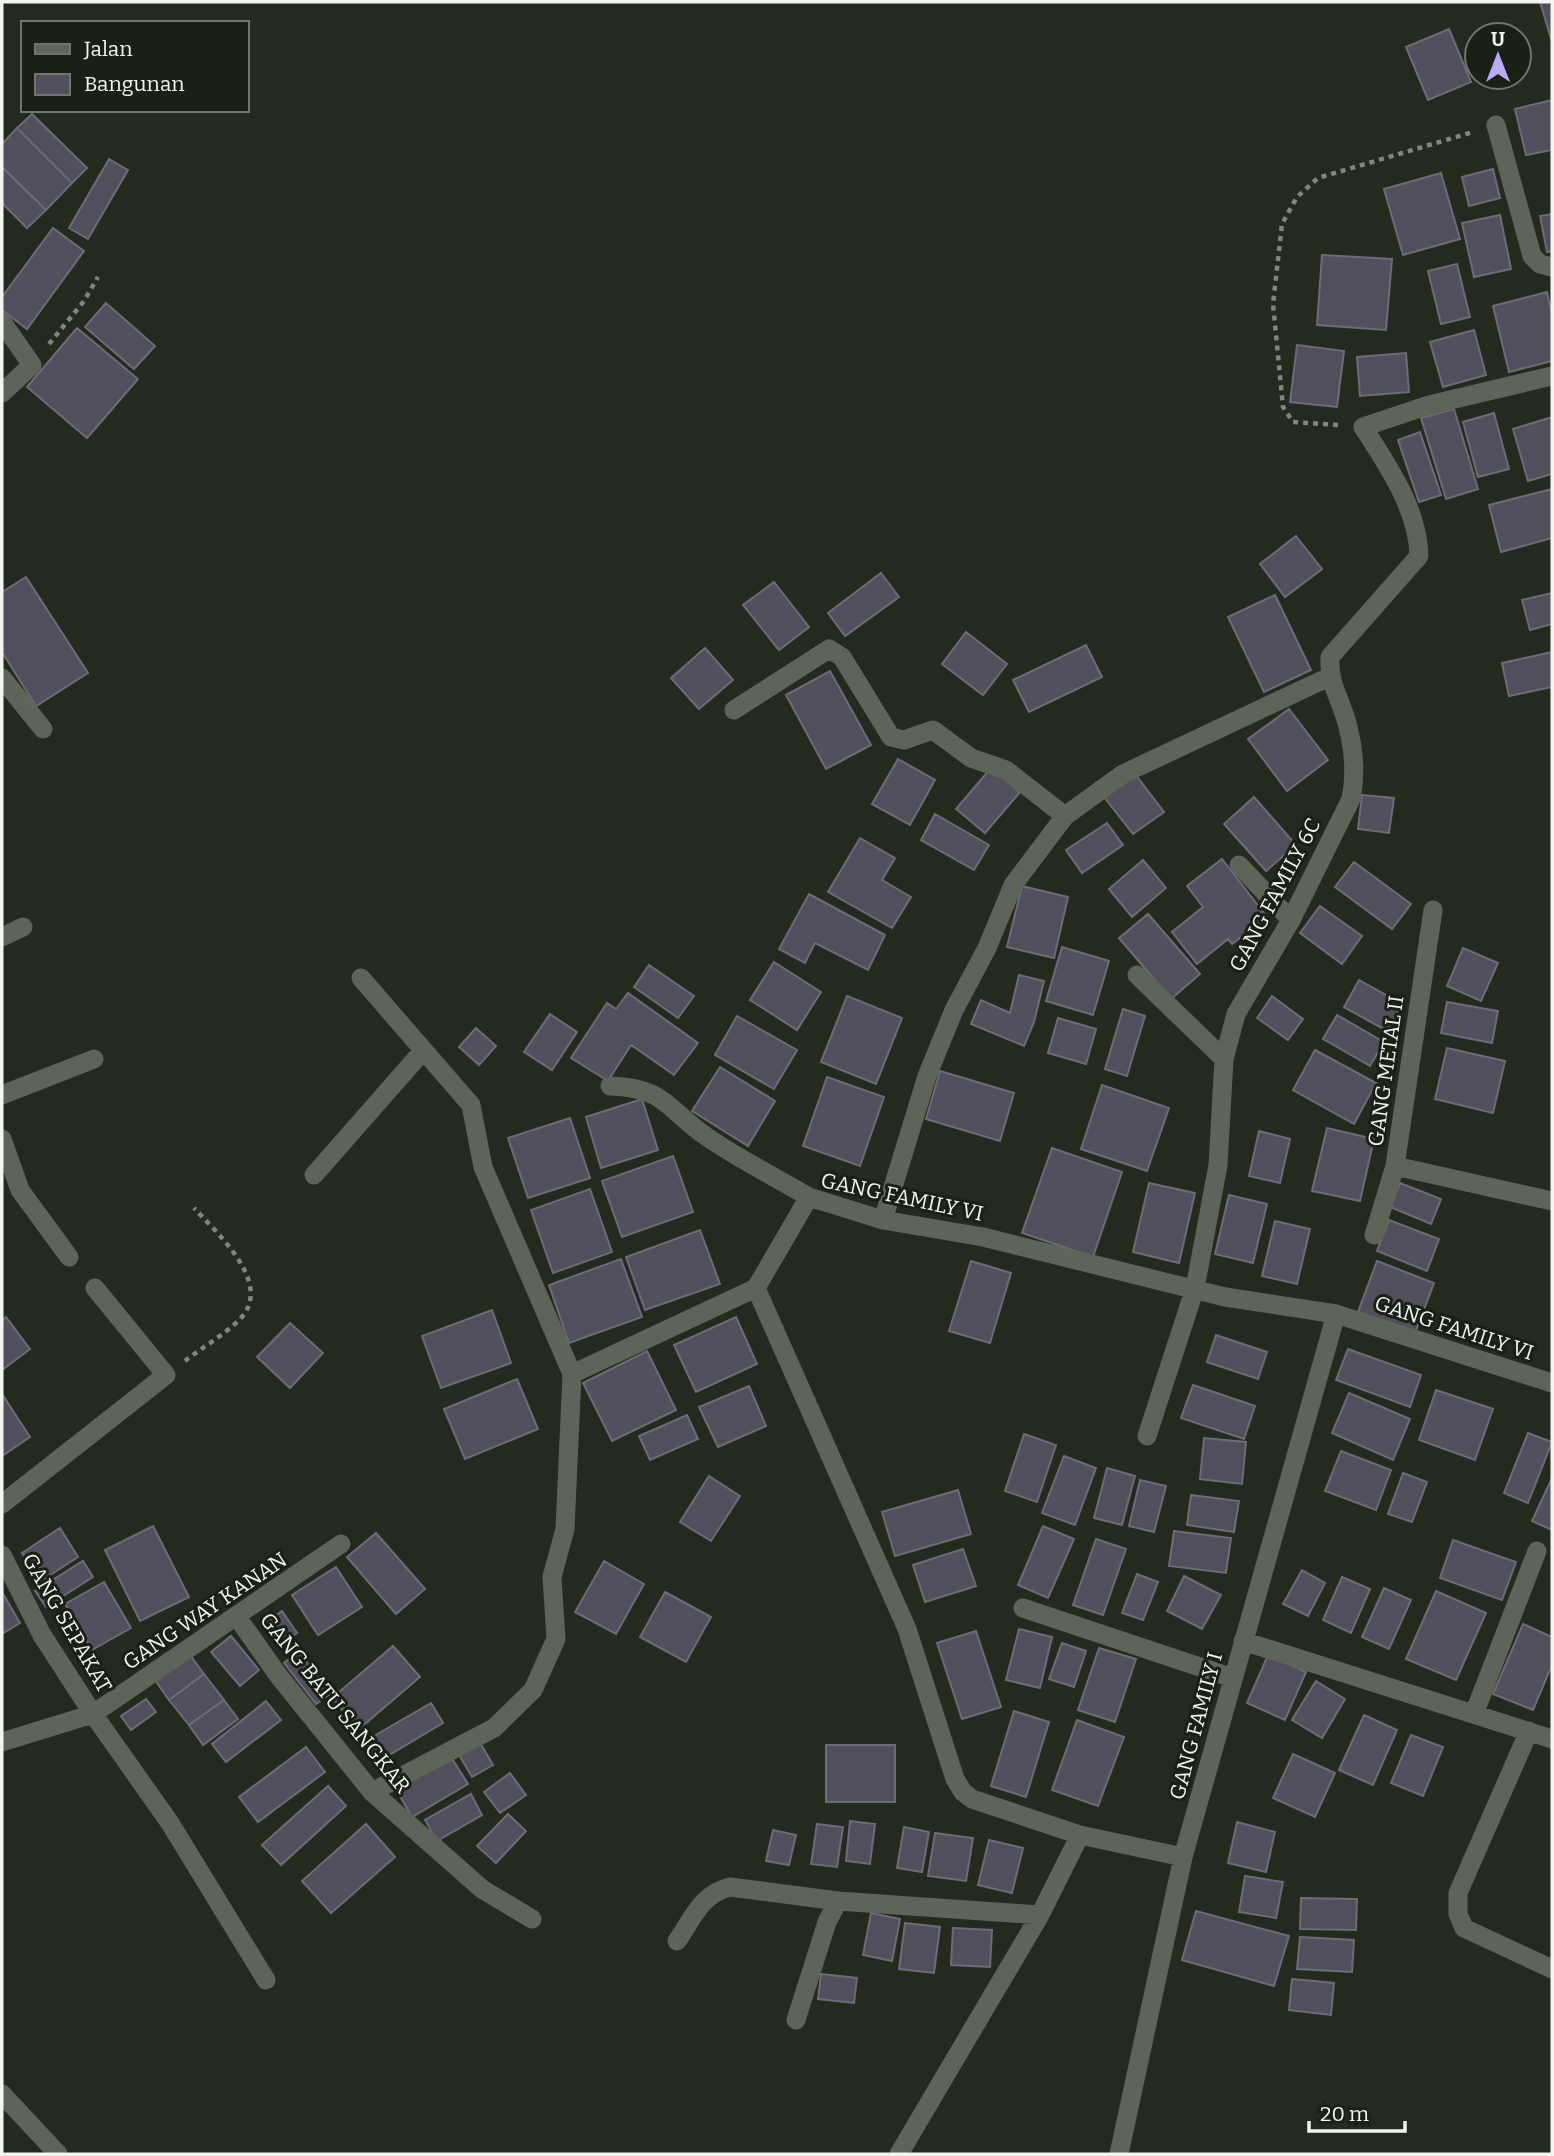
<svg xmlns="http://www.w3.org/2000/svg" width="1554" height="2156" font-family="Bitter,serif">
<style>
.building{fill:#514f5b;stroke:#6d6b78;stroke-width:2}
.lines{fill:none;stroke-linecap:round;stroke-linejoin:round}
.path{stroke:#82867c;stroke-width:4.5;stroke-dasharray:5 5;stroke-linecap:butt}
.minor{stroke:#5e6558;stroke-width:19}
.labels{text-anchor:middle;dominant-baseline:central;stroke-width:6;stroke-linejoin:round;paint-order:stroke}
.street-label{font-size:21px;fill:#f3f6ef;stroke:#1b2016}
</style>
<rect width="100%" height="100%" fill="#252a1f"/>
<path class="building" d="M1540,2H1552V42Z
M1449,29L1471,82L1428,100L1406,47Z
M1552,100V150L1526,155L1515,109Z
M32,114L87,168L72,183L17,128Z
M17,128L72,183L46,210L2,167V144Z
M109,159L128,170L88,239L69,228Z
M2,167L46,210L27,228L2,203Z
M1493,169L1500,198L1469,206L1462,177Z
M1441,173L1460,239L1403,255L1384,189Z
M1552,214V251L1547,252L1540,216Z
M1500,215L1511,269L1474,277L1462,223Z
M53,228L84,251L27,329L2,310V297Z
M1322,255L1392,259L1386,330L1317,325Z
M1457,264L1470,317L1441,324L1428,271Z
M1547,292L1552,315V361L1509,372L1493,306Z
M106,303L155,346L134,369L85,327Z
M77,328L138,379L87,438L27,387Z
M1474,330L1486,375L1443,387L1430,342Z
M1297,345L1344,351L1337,407L1290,402Z
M1406,353L1409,392L1360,396L1357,357Z
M1454,409L1478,489L1446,499L1421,418Z
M1494,413L1509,469L1478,477L1463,422Z
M1552,417V474L1528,481L1513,429Z
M1420,432L1441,495L1419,502L1398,440Z
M1552,489V538L1501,552L1489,505Z
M1296,536L1322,569L1285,597L1260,564Z
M881,573L899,597L845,636L828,613Z
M26,577L88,673L36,706L2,652V592Z
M774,582L809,627L779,650L743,605Z
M1552,593V624L1530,630L1522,600Z
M1275,595L1311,670L1264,692L1228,617Z
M966,632L1007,664L983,695L942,664Z
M1086,645L1102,677L1029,712L1013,680Z
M705,648L733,680L699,709L671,678Z
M1552,652V687L1509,696L1502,663Z
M830,671L871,745L826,769L786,695Z
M1289,709L1328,760L1287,791L1248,739Z
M898,759L935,780L910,825L872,804Z
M991,768L1020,792L985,833L956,809Z
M1135,774L1164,812L1133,834L1104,797Z
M1362,795L1394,798L1389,833L1358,829Z
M1254,797L1296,845L1266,871L1224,824Z
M935,814L989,845L974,870L921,840Z
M1107,823L1123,845L1082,873L1066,850Z
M860,838L895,858L882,880L911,897L892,928L828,892Z
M1222,859L1267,917L1232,944L1228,939L1197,964L1172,932L1203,907L1187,886Z
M1143,860L1166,888L1132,917L1109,889Z
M1354,862L1411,904L1392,929L1335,887Z
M1022,886L1068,897L1054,958L1007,947Z
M809,894L885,935L868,970L815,943L805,963L779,949Z
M1320,906L1362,936L1342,964L1300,933Z
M1148,914L1200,974L1171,999L1119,938Z
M1062,947L1109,961L1093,1015L1046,1001Z
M1463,948L1498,963L1481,1001L1447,986Z
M774,962L821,992L797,1030L750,1000Z
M649,965L694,996L678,1018L634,987Z
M1019,975L1044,981L1034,1022L1024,1046L971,1024L981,1000L1010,1013Z
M1359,980L1402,1004L1387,1031L1344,1007Z
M628,993L698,1043L674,1075L631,1045L608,1081L571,1058L607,1003L616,1009Z
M847,996L902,1018L876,1084L821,1062Z
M1272,996L1303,1019L1288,1040L1257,1018Z
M1447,1002L1498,1011L1492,1043L1441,1033Z
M1123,1009L1145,1016L1127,1076L1105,1069Z
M550,1014L577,1032L552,1070L524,1052Z
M1337,1015L1384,1042L1370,1066L1323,1039Z
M737,1016L797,1050L774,1089L715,1055Z
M1058,1018L1096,1029L1086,1064L1048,1053Z
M476,1028L496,1046L479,1065L459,1047Z
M1447,1048L1505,1061L1493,1113L1435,1099Z
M1315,1050L1376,1083L1354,1124L1293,1090Z
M720,1067L775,1101L748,1146L692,1111Z
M940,1071L1014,1093L1000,1141L926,1119Z
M827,1077L884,1097L860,1166L803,1146Z
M1102,1085L1169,1108L1147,1171L1081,1149Z
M642,1099L658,1150L601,1168L586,1117Z
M570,1118L590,1178L528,1198L508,1138Z
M1327,1128L1374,1139L1360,1201L1312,1191Z
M1259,1131L1290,1139L1280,1183L1249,1176Z
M1052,1148L1122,1172L1093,1257L1022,1233Z
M673,1156L693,1212L622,1237L602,1181Z
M1149,1183L1195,1193L1179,1263L1133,1252Z
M1400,1183L1441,1199L1431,1224L1390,1207Z
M590,1189L612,1252L553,1273L531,1210Z
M1229,1195L1267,1204L1253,1263L1215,1254Z
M1389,1220L1439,1239L1427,1271L1377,1251Z
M1275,1221L1310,1229L1297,1284L1262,1276Z
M700,1230L720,1284L645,1310L626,1257Z
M621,1259L642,1317L569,1343L549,1285Z
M971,1261L1011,1273L990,1343L949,1331Z
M1377,1261L1434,1283L1415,1333L1358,1312Z
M492,1310L511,1363L441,1388L422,1336Z
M6,1317L30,1349L2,1370V1321Z
M736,1317L757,1364L696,1392L674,1345Z
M290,1323L323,1353L290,1388L257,1357Z
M1216,1335L1267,1352L1258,1379L1207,1362Z
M1348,1349L1421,1375L1410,1407L1336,1380Z
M647,1351L676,1410L612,1441L583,1383Z
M517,1379L538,1429L465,1459L444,1409Z
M1193,1385L1255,1406L1244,1439L1181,1418Z
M749,1386L766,1426L718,1447L699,1407Z
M1436,1390L1493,1409L1475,1460L1419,1440Z
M1349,1393L1410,1419L1393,1460L1332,1433Z
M2,1394L30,1437L2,1456Z
M687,1415L698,1439L650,1460L639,1436Z
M1528,1433L1552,1442L1528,1503L1504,1493Z
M1024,1434L1056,1445L1037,1502L1005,1491Z
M1204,1438L1246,1442L1242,1484L1200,1479Z
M1341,1451L1391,1470L1376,1510L1325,1491Z
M1064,1456L1096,1468L1075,1525L1042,1513Z
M1107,1468L1135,1476L1122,1525L1094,1518Z
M1403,1473L1427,1482L1412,1522L1388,1514Z
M709,1476L740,1496L711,1541L680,1522Z
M1552,1478V1530L1532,1521Z
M1140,1480L1166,1486L1154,1532L1129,1526Z
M958,1490L971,1534L895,1556L882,1512Z
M1191,1495L1239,1501L1234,1532L1187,1525Z
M153,1526L189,1597L140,1621L105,1550Z
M1043,1526L1074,1539L1048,1598L1018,1585Z
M60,1528L78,1557L41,1581L22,1553Z
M1174,1531L1231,1538L1226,1573L1169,1566Z
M376,1533L425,1589L396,1614L347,1557Z
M1096,1539L1126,1549L1103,1615L1073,1605Z
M1453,1540L1516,1562L1502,1600L1440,1578Z
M963,1549L976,1586L925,1602L913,1565Z
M83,1561L93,1577L46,1607L35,1591Z
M604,1561L644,1584L616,1634L575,1612Z
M336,1567L362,1607L318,1635L292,1595Z
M1302,1570L1325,1583L1308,1616L1283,1604Z
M1137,1574L1158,1582L1143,1620L1122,1613Z
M1184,1576L1221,1595L1202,1629L1167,1611Z
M1342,1577L1370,1589L1351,1633L1323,1620Z
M104,1582L131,1628L92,1650L65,1604Z
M1384,1588L1411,1600L1389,1649L1362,1637Z
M1436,1591L1486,1613L1456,1680L1406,1659Z
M2,1592L20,1623L2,1634Z
M665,1592L711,1617L686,1662L640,1637Z
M282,1611L297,1633L282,1643L267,1622Z
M1523,1624L1552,1637V1665L1533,1710L1493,1694Z
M1019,1629L1052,1637L1040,1688L1006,1680Z
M976,1631L1001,1707L962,1719L937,1643Z
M231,1636L259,1670L240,1686L211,1652Z
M1062,1643L1086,1651L1074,1687L1049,1679Z
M393,1646L420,1677L359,1729L332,1698Z
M1099,1648L1136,1659L1115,1722L1078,1710Z
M299,1652L331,1693L316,1704L284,1663Z
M190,1655L204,1674L169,1700L155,1680Z
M1268,1655L1306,1672L1285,1720L1247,1703Z
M204,1674L224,1700L189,1725L169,1700Z
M1316,1681L1345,1699L1322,1738L1292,1720Z
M146,1699L156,1712L131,1730L121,1716Z
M224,1700L238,1719L203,1745L189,1725Z
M266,1701L281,1720L226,1762L212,1744Z
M431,1703L443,1723L379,1761L367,1740Z
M1014,1711L1049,1722L1026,1797L991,1786Z
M1364,1715L1397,1730L1373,1785L1339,1770Z
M1077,1720L1124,1737L1098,1806L1052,1790Z
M1411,1735L1443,1747L1423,1796L1391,1783Z
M479,1741L493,1765L472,1777L458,1753Z
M826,1745H895V1802H826Z
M306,1747L325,1772L258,1822L239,1797Z
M1293,1754L1335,1773L1315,1817L1273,1798Z
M451,1757L468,1784L412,1817L396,1789Z
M510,1773L526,1795L500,1813L484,1792Z
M328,1786L346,1806L281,1865L262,1845Z
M471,1794L482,1815L437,1841L425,1820Z
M508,1814L526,1831L496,1863L477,1846Z
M850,1821L875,1824L870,1864L846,1861Z
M1237,1822L1275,1832L1266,1872L1228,1863Z
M366,1824L395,1857L331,1913L302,1881Z
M817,1824L843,1827L837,1867L811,1864Z
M904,1827L929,1832L922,1872L897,1868Z
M773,1830L796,1835L789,1865L766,1861Z
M935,1833L973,1838L966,1881L928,1876Z
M989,1840L1023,1848L1012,1893L978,1885Z
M1245,1876L1283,1882L1276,1918L1239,1912Z
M1301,1898L1357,1899L1356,1930L1300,1929Z
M1196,1911L1289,1936L1274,1986L1182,1960Z
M871,1913L900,1919L892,1961L863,1955Z
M905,1923L940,1927L934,1973L899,1969Z
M953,1928L992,1930L990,1967L951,1965Z
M1300,1937L1354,1940L1352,1972L1297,1969Z
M821,1974L857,1978L854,2003L818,1999Z
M1292,1979L1334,1983L1331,2015L1289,2010Z"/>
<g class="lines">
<path class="path" d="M49,344L84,301L98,277
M1338,425L1293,422L1283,407L1273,304L1282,224L1297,197L1318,178L1473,132
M185,1361C201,1348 234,1329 245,1313C268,1278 216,1232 194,1208"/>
<path class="minor" d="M1496,125L1532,256L1540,264L1552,267
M2,322L32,365L2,393
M2,678L43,729
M734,710L829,649L842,657L891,737L904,740L933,730L971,758L1006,770L1065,816
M1239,865L1291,920
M2,937L23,927
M1137,975L1224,1059
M361,978L471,1105L483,1167L572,1374
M610,1086C667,1088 666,1109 707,1137C739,1159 775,1177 809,1197
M2,1095L94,1059
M2,1139L20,1190L69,1257
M1395,1166L1552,1201
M314,1175L422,1052
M883,1220L927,1076L954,1010L987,948L1013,885L1065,816L1123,774L1329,677
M1374,1235L1395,1166L1433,910
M1147,1436L1195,1288L1218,1165L1224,1059L1236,1014L1291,920L1351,799C1356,775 1354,751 1348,727C1342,701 1328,684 1330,657L1419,556C1418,509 1388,466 1363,427L1429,405L1552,376
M2,1504L166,1375L95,1288
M2,1555L42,1635L93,1714L170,1823L266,1980
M1023,1608L1233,1678
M237,1617L278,1675L372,1792L482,1889L532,1919
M1243,1641L1552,1739
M1474,1714L1537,1551
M1529,1731L1458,1893V1914L1464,1928L1552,1969
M2,1742L93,1714L341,1544
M372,1792L494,1728L533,1690L556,1639L552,1577L565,1529L572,1374L756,1288
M1183,1857L1080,1835L972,1799L963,1792L955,1779L907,1629L756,1288L809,1197L883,1220L983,1237L1225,1297L1336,1314L1552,1383
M677,1941C693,1918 701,1894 730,1887L838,1901
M796,2020L827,1922L838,1901L1040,1915
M2,2094L58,2154
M899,2154L1040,1915L1080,1835
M1119,2154L1183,1857L1336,1314"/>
</g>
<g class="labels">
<g class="street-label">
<text transform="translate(1275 895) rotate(-62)">GANG FAMILY 6C</text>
<text transform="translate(1386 1071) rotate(-82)">GANG METAL II</text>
<text transform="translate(902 1197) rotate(12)">GANG FAMILY VI</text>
<text transform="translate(1454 1328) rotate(18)">GANG FAMILY VI</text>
<text transform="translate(205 1611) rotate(-34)">GANG WAY KANAN</text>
<text transform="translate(67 1623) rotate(60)">GANG SEPAKAT</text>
<text transform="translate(335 1703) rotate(51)">GANG BATU SANGKAR</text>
<text transform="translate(1196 1726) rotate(-75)">GANG FAMILY I</text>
</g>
</g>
<rect width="1554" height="2156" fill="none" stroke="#f3f6ef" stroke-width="7"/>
<rect x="21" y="21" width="228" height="91" fill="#1b2016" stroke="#71766d" stroke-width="2"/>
<rect x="35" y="44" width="35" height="10" fill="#5e6558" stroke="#71766d" stroke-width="2"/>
<text x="84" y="56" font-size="21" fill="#f3f6ef">Jalan</text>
<rect x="35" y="74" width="35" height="21" fill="#514f5b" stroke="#71766d" stroke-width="2"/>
<text x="84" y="91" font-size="21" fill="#f3f6ef">Bangunan</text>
<g transform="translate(1498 56)"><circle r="33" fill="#1b2016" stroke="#71766d" stroke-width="2"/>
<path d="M0-5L12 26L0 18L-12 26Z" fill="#bbaaf6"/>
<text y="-10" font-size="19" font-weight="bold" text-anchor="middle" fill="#f3f6ef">U</text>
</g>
<path d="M1309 2121v10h96v-10" fill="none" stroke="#f3f6ef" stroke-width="3.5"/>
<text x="1320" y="2121" font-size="21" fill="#f3f6ef" stroke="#1b2016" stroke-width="5" paint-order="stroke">20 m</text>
</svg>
